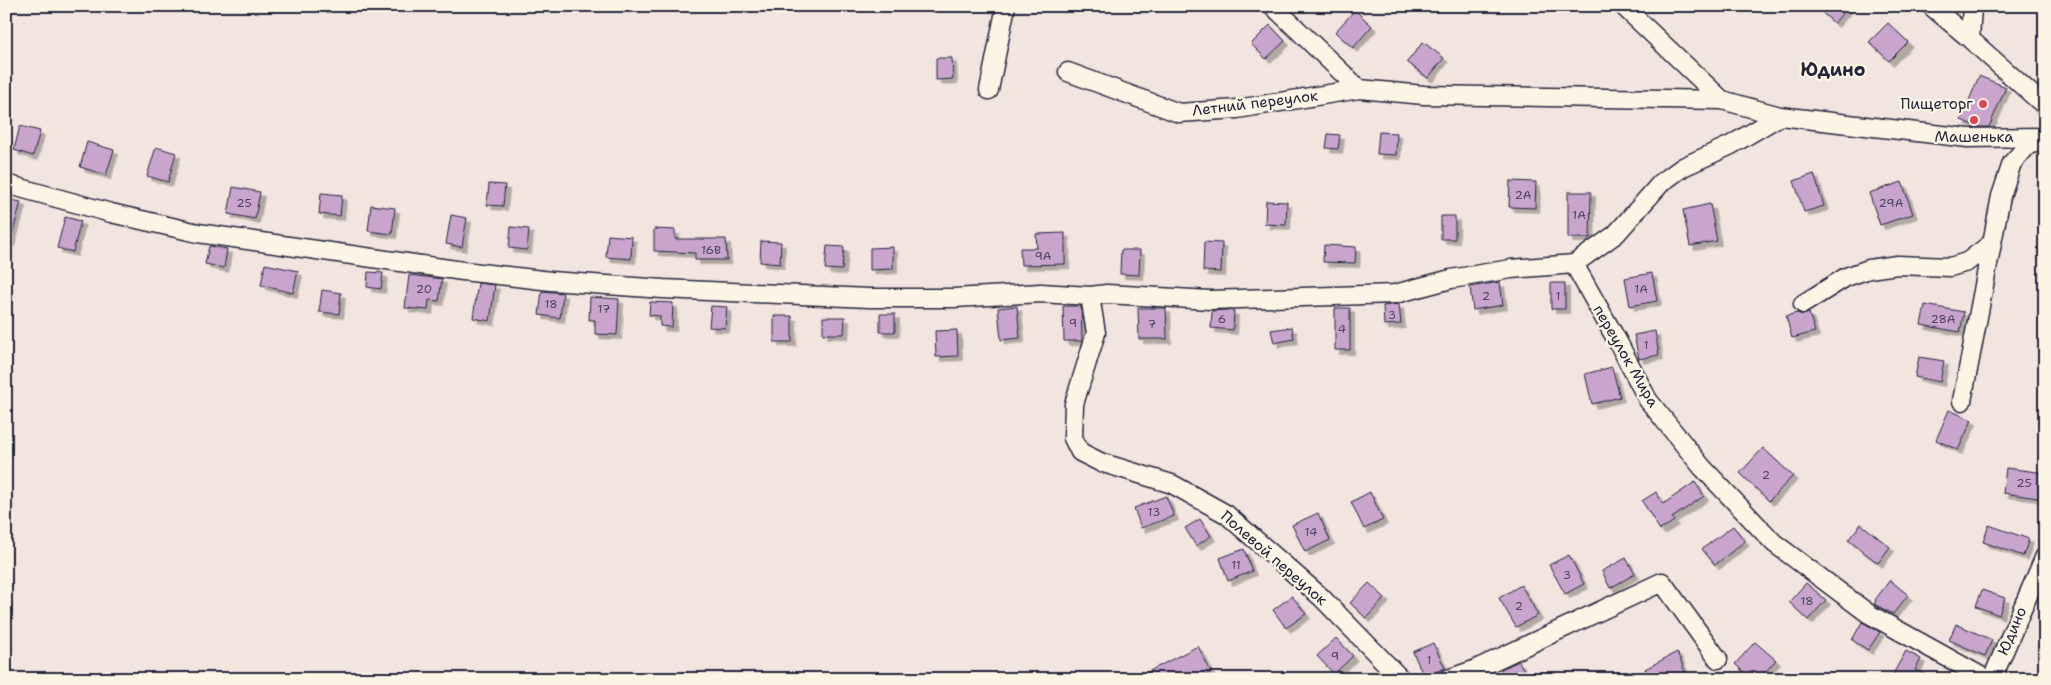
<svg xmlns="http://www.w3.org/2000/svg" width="2051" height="685" font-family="'Shantell Sans',sans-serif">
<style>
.building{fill:#c9a5ce;stroke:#22223b;filter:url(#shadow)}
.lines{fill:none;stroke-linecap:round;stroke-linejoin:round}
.minor-casing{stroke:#22223b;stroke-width:21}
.minor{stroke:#fcf5e5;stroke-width:18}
.poi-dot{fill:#d1495b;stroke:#fcf5e5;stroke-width:2}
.labels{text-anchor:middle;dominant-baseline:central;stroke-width:4.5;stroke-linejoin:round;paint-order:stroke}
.number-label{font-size:12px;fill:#4c4360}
.street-label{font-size:15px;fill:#22223b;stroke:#fcf5e5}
.poi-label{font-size:15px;fill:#22223b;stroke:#fcf5e5;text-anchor:end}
.quarter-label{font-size:18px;font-weight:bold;fill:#22223b;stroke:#fcf5e5}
</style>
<defs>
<filter id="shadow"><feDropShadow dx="4.5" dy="4.5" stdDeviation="0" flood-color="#0004"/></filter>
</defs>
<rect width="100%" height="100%" fill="#f2e5e0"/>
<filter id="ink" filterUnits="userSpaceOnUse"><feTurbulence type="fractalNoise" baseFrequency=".02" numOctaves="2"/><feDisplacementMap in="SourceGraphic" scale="10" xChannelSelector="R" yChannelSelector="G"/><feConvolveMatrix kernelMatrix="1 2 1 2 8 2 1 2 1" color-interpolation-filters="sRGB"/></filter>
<g filter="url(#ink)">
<path class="building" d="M1815,6H1849L1834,23Z
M1355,10L1372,26L1353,48L1335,32Z
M1888,23L1908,42L1889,61L1869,42Z
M1270,25L1285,41L1266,59L1251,44Z
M1423,42L1444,58L1428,78L1407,62Z
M936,58H952L953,79L936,80Z
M1979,76L2006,87L1989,127H1978L1961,120Z
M20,126L40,131L33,156L14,150Z
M1379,132L1397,133L1396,155L1377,154Z
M1328,134L1340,135L1338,149L1326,148Z
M87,142L114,150L106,175L80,167Z
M156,147L176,153L168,182L147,176Z
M1814,174L1824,206L1804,212L1794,181Z
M1510,181L1536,182L1535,208L1509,207Z
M1902,182L1913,214L1880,225L1869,193Z
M489,184L505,185L503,206L487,205Z
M233,187L260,192L255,219L228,214Z
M1568,192H1591L1590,238H1568Z
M321,193L342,195L340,216L319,214Z
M6,199L21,202L10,242H6Z
M1266,201L1287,202L1286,225L1265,224Z
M1710,204L1717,241L1690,246L1683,210Z
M371,205L395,208L392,234L368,231Z
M451,215L467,218L462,247L446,244Z
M1441,216H1455V239H1441Z
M65,217L81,221L73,252L57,248Z
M511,227L529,229L527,250L509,248Z
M654,229L675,230V239H726L727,260H695V253L654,251Z
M1065,233V264L1021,265L1020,248H1037L1036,234Z
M608,235L632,237L631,259L606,257Z
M761,241L781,242L780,264L760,262Z
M1204,242L1222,243L1221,272L1203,271Z
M1324,245L1356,247L1355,263L1323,262Z
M209,246L227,249L224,268L205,264Z
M827,246L844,247L842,270L825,269Z
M893,247V269L870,270V248Z
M1121,250H1140L1139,275L1120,274Z
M265,264L298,271L293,293L261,285Z
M368,272L383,273L381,289L367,287Z
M1652,273L1657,301L1630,306L1625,278Z
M409,275L442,279L439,301L429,300L428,310L405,308Z
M1500,282L1503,305L1473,310L1470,287Z
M478,283L495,285L490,321L473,318Z
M1551,283H1565V309H1551Z
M322,290L341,293L339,314L319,312Z
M542,291L563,293L560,318L539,315Z
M590,297L619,299L617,335L595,334V320H589Z
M650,302L673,303L672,327L660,326V316L649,315Z
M1399,304L1401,324L1384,325L1383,306Z
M1925,305L1964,312L1960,332L1921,325Z
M711,306L727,307L725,328L709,327Z
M1017,306L1020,338L1001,340L998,308Z
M1063,306H1081L1082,341H1064Z
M1138,308H1166L1167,339H1139Z
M1335,308H1350V350H1335Z
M1226,310L1234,311L1233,330L1211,328L1212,311Z
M1797,313L1803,315L1809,313L1815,332L1792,338L1786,316Z
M880,314H895V332H880Z
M774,316H792V342H774Z
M823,317H845L844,334H823Z
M1292,327L1294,339L1274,343L1271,330Z
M957,330L958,356L936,357L935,331Z
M1655,331L1659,355L1639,359L1634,335Z
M1919,357L1944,361L1940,382L1915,377Z
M1612,367L1620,397L1592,404L1585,374Z
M1949,410L1972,420L1958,450L1936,440Z
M1763,448L1793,476L1769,501L1740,473Z
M2006,468L2045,473V499L2003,493Z
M1695,482L1704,496L1672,518L1674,521L1660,530L1642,501L1656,492L1663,504Z
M1370,492L1383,520L1364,529L1351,502Z
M1166,496L1174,516L1141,528L1134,508Z
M1318,513L1330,540L1305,552L1292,525Z
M1200,519L1211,536L1196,546L1185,528Z
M1861,524L1890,547L1878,563L1848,540Z
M1989,525L2029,539L2023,556L1983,542Z
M1733,526L1745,541L1715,565L1702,549Z
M1244,549L1252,571L1228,581L1220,558Z
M1569,555L1584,584L1565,594L1549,565Z
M1626,558L1635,574L1610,588L1602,571Z
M1890,580L1908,595L1893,614L1874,604L1876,601L1875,600Z
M1369,583L1385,598L1366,618L1350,603Z
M1806,583L1826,600L1808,620L1789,602Z
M1521,585L1538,615L1516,627L1499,598Z
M1982,590L2005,598L1999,615L1976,606Z
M1292,596L1306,614L1286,628L1273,610Z
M1862,622L1880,632L1868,650L1852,640Z
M1956,624L1992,640L1985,656L1949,640Z
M1336,638L1353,656L1334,674L1317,656Z
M1755,642L1776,660L1759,679H1751L1735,664Z
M1433,643L1445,668L1424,677L1413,652Z
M1198,646L1211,672L1197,679H1134Z
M1906,651L1921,659L1915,670L1935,679H1901L1893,674Z
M1677,652L1688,679H1650L1645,669Z
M1519,661L1528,679H1505L1501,669Z"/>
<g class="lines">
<defs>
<path id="minor" d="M1273,6L1359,89
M1623,6L1722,100
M1931,6L1970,39L2045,106
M1970,39L1972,6
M1068,72L1179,113L1237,109L1359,89L1424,95L1722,100L1780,116
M989,90L1006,6
M6,184L111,213L198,233L463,271L551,281L663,289L869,298H954L1041,293L1090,296L1107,294L1210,300L1395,294L1451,279L1511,269L1574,264L1616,234L1661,183L1683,167L1731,145L1780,116L1968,138L2045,137
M1574,264L1619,344L1648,400L1702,467L1774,543L1869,614L1986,679
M1090,296L1096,333L1074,404L1073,438L1080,452L1100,462L1172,484L1226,514L1321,597L1401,679
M1803,304L1846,277L1869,269L1897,265L1950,267L1967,262L1992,243
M1962,401L2001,196L2012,163L2029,144L2044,142
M1448,679L1474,670L1662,582L1718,659
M1992,679L2045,556"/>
</defs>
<use href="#minor" class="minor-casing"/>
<use href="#minor" class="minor"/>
</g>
</g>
<g class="poi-dot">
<circle cx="1983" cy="104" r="5"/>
<circle cx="1974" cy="120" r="5"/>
</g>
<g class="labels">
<g class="number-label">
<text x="1523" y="195">2А</text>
<text x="244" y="203">25</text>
<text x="1891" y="203">29А</text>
<text x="1579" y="215">1А</text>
<text x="711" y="250">16В</text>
<text x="1043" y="256">9А</text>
<text x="424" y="289">20</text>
<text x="1641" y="289">1А</text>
<text x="1486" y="296">2</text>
<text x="1558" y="296">1</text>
<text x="551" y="304">18</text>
<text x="604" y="309">17</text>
<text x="1392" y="315">3</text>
<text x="1222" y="319">6</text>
<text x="1943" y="319">28А</text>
<text x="1073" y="323">9</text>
<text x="1152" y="324">7</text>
<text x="1342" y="329">4</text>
<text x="1646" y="345">1</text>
<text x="1766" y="475">2</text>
<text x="2024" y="483">25</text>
<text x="1154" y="512">13</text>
<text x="1311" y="532">14</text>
<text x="1236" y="565">11</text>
<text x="1567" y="575">3</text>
<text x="1807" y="601">18</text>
<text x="1519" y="606">2</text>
<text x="1335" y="656">9</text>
<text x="1429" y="660">1</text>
</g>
<g class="street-label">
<text transform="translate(1255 103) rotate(-7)">Летний переулок</text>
<text transform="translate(1626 356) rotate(60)">переулок Мира</text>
<text transform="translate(1274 558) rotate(41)">Полевой переулок</text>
<text transform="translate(2012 631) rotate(-67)">Юдино</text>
</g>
<g class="poi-label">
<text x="1973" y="104">Пищеторг</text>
<text x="1974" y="137" text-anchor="middle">Машенька</text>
</g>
<g class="quarter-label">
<text x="1833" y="70">Юдино</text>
</g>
</g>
<rect width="2051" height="685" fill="none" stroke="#fcf5e5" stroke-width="25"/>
<rect x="12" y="12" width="2026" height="660" fill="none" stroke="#22223b" stroke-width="2" filter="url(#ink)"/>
</svg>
